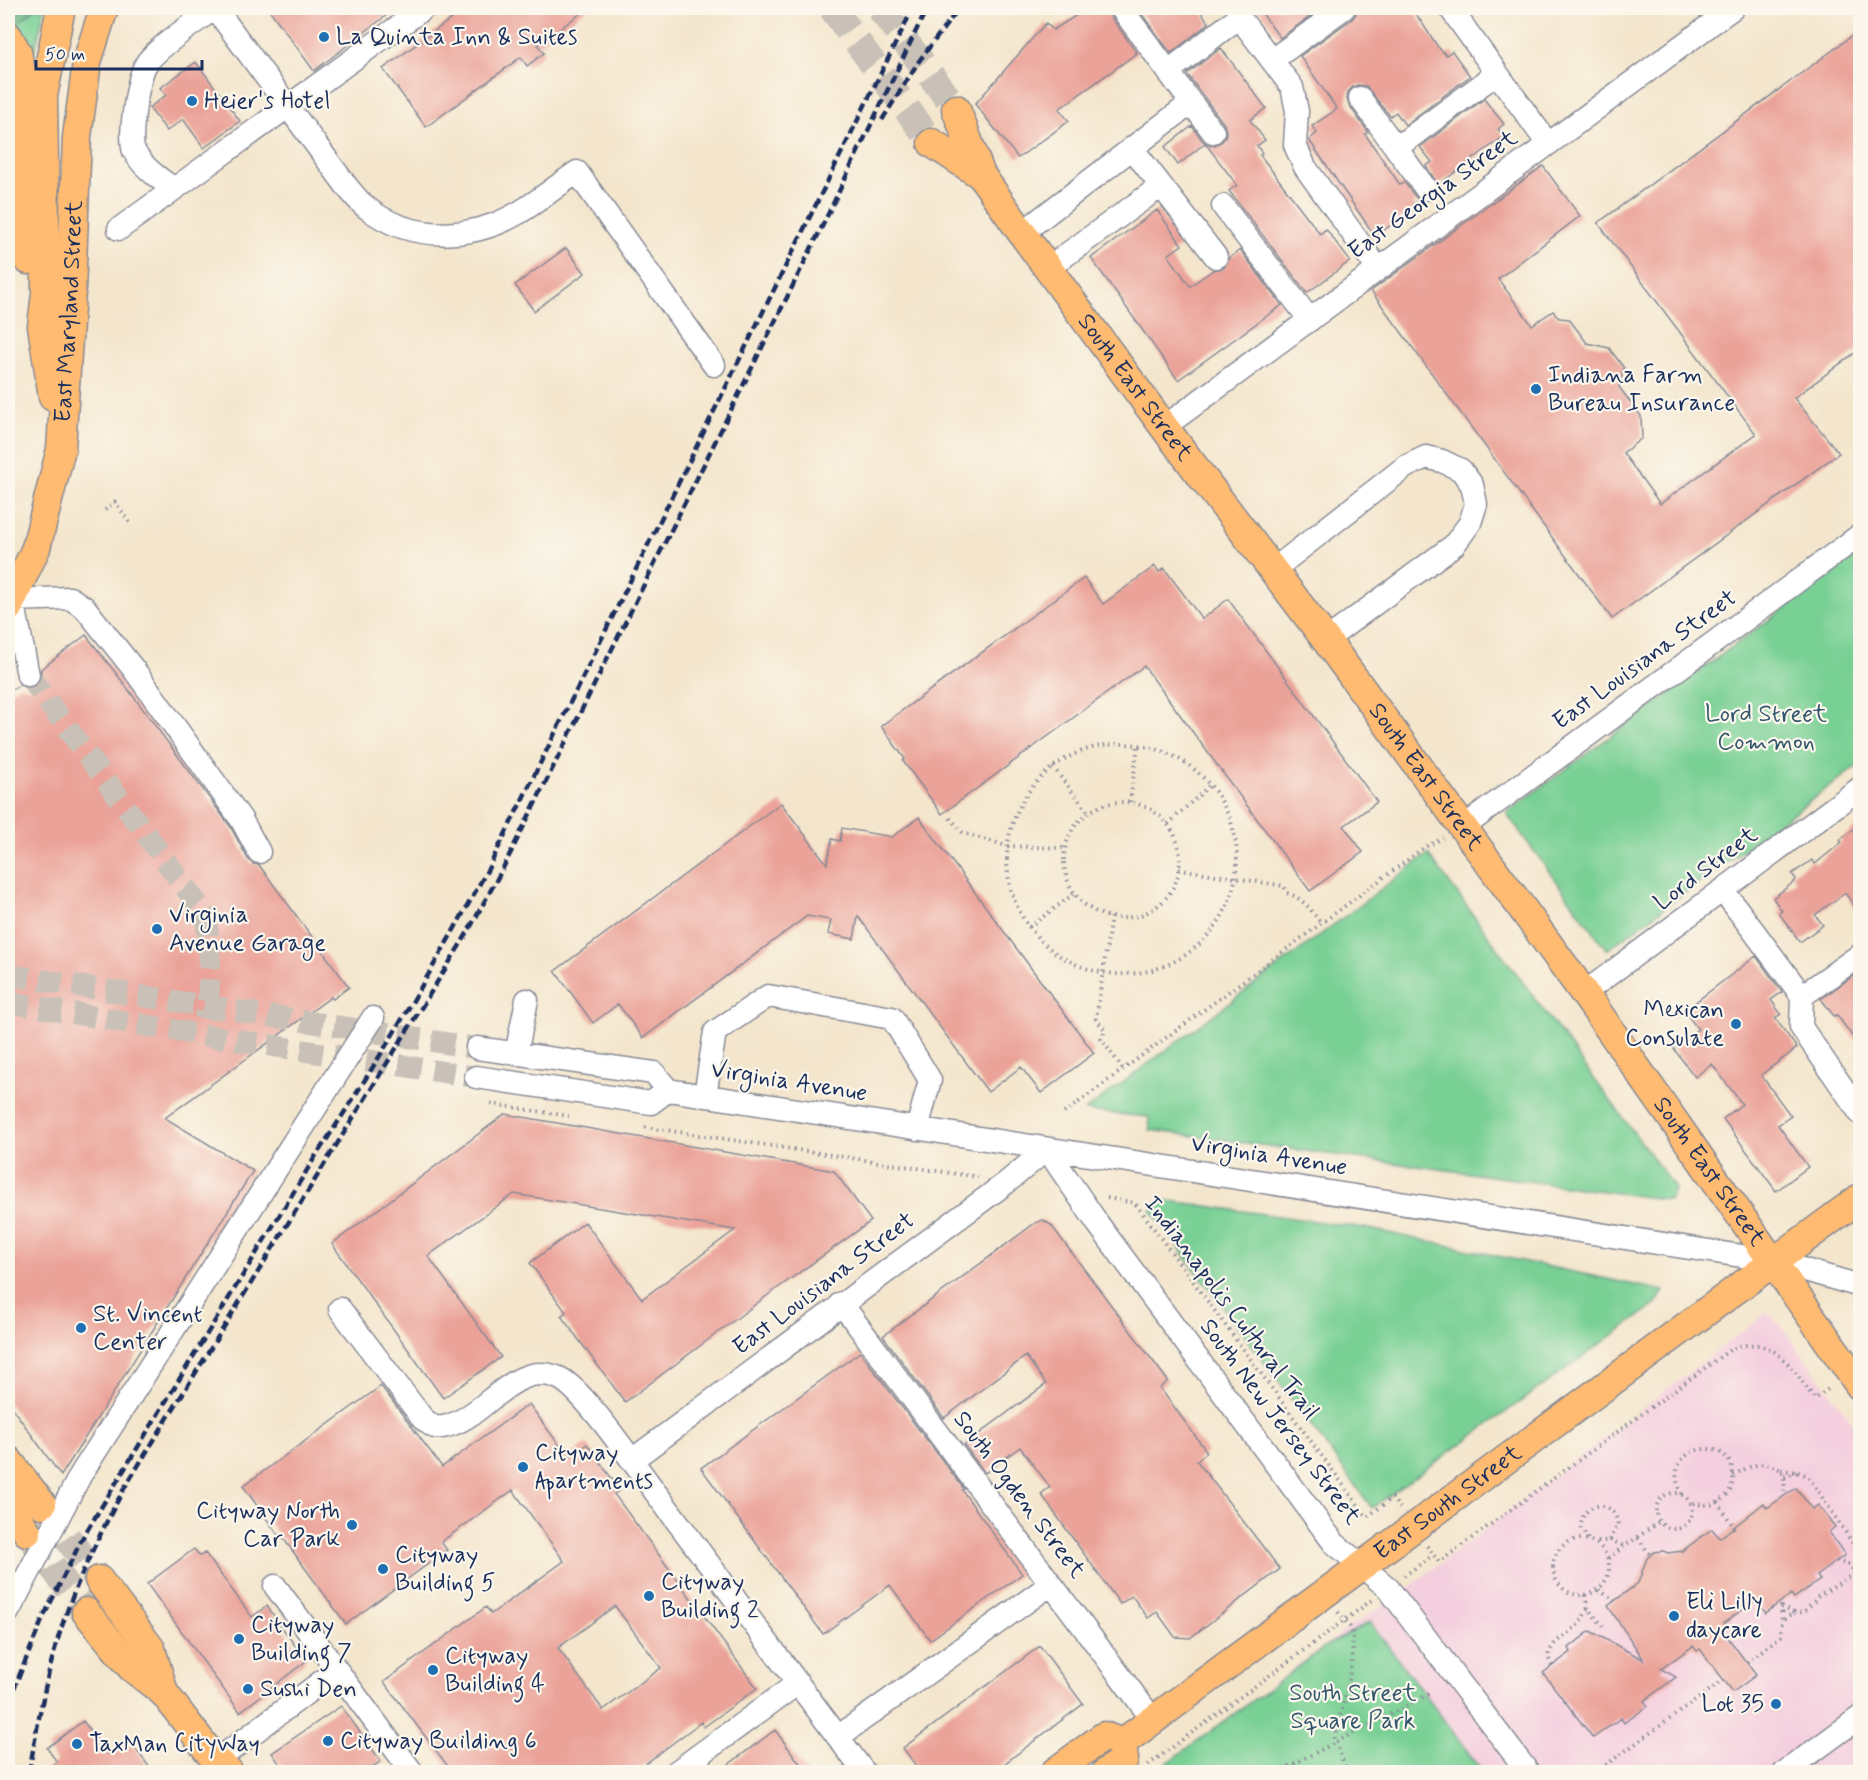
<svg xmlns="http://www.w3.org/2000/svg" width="1868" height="1780" font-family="Mynerve,sans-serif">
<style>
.built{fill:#f4cfde}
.green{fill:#79d094;stroke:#4a8079;stroke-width:1.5}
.forest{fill:#62b27e;stroke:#3e706e;stroke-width:1.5}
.building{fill:#eba298;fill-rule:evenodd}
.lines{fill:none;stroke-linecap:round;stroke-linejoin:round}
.minor-tunnel{stroke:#c9c1b7;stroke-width:22;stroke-dasharray:22 11;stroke-linecap:butt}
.major-tunnel{stroke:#c9c1b7;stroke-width:28;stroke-dasharray:28 14;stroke-linecap:butt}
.minor-casing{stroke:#888a96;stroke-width:25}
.major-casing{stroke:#888a96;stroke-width:31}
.path{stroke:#888a96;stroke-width:4;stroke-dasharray:1.5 4.5;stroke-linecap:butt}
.minor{stroke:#fff;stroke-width:22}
.major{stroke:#febb71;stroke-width:28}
.rail{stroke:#1b2f5e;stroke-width:4.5;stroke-dasharray:9 4.5;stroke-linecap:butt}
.poi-dot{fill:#1f6fb2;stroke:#fbf7ec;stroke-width:2}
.labels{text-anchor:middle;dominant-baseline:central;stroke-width:4.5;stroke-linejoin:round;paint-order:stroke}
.poi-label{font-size:24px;fill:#1b2f5e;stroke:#fbf7ec;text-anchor:start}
.street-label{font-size:24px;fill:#1b2f5e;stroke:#fbf7ec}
.park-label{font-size:24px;fill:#32576c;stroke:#fbf7ec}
</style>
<rect width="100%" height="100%" fill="#fbf7ec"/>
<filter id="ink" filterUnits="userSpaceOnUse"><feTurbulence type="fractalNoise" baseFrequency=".0167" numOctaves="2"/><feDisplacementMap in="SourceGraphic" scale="12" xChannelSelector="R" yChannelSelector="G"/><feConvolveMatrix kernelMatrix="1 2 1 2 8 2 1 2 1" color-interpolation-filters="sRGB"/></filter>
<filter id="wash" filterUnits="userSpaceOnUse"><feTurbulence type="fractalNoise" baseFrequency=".008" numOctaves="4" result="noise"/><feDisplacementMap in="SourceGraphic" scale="24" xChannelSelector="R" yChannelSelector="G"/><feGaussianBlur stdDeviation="1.35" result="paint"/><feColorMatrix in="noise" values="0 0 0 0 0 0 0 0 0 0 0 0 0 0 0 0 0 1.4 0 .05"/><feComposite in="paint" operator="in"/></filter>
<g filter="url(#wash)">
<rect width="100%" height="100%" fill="#f4e6cd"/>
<path class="built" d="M1767,1313L1779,1323L1860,1433V1772H1154L1350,1627L1395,1598Z"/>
<path class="green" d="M8,8H45L35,50L8,63Z
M1860,553V764L1607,950L1506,813Z
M1428,854L1675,1188L1669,1200L1150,1130L1149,1117L1085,1111Z
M1163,1200L1365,1228L1664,1291L1655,1305L1372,1508L1151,1210Z
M1370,1622L1483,1772H1155L1328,1645Z"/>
<path class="forest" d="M8,8H35L34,10L14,26L8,20Z"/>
<g id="blocks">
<path class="building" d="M268,8H396L314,71Z
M466,8H588L538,45L544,53L527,66L521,57L426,127L383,69Z
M1088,8H1108L1110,16L1137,53L1059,109L1069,121L1018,158L975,104L1046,23L1053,30Z
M1137,8H1198L1209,23L1171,53Z
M1258,8H1322L1280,38Z
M1357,8H1412L1438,47L1446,55L1452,51L1470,76L1405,125L1396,112L1390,116L1366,86L1358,85L1353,87L1348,92L1347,99L1349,105L1368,132L1365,134L1400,185L1404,182L1418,200L1413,204L1416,208L1375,236L1309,140L1317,133L1312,126L1337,109L1300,56L1352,19L1356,14Z
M1860,30V349L1794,398L1839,453L1612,619L1371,291L1543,166L1580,216L1498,279L1532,325L1553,311L1559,318L1569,319L1587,343L1609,348L1624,368L1619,387L1641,416L1642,438L1623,453L1660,504L1756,434L1598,223Z
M1221,48L1266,108L1250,120L1265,140L1257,146L1262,153L1260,155L1320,234L1326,229L1350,261L1307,293L1229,191L1237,185L1205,143L1178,165L1165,147L1192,126L1202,140L1208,145H1215L1221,142L1225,138L1226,131L1224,124L1187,74Z
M196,62L240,121L204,148L183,119L167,131L149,108L166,95L160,88Z
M1484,99L1504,124L1498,129L1504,136L1438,185L1426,166L1432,162L1420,147Z
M1157,210L1182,245L1168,255L1190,286L1213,270L1224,268L1229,258L1240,250L1282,305L1178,380L1091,258Z
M566,248L585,273L534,311L515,285Z
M1155,566L1159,572L1164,568L1202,619L1228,599L1377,802L1344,826L1363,852L1310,891L1144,666L942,814L903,761L905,759L881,726L1084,578L1103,604Z
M86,635L122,681L213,803L230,826L248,859L253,864L259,865L349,987L333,999L331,997L165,1118L253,1171L61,1476L8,1402V693L19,685L30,688L36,685L41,679V669Z
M781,803L827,864L832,839L840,841L842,828L892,837L919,817L1094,1053L1041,1093L1021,1067L988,1092L858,916L854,939L828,934L831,920L807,916L643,1038L618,1004L593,1023L555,971Z
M1860,824V914L1845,893L1815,915L1823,925L1800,942L1779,913L1782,911L1773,898L1794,882L1796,879L1792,874L1812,860L1815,864L1842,842L1840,840Z
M1756,956L1782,992L1771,1000L1781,1014L1775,1018L1797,1048L1761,1075L1791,1116L1778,1125L1808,1167L1776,1191L1723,1119L1742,1104L1712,1064L1695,1077L1673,1048L1698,1029L1684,1011Z
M1860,971V1047L1837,1015L1834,1016L1821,999Z
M505,1114L834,1171L871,1221L764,1298L625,1402L561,1316L566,1312L530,1263L585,1222L642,1299L735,1230L514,1194L428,1256L501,1357L443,1398L332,1244Z
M1043,1220L1051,1225L1168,1381L1160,1388L1207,1452L1197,1461L1280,1569L1190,1638L1175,1637L1157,1612L1148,1618L1132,1596L1120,1604L1041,1494L1050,1487L1020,1447L985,1473L964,1445L1046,1384L1026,1356L944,1418L883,1336L1035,1223Z
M860,1352L964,1489L962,1490L1022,1574L930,1640L890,1585L823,1634L701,1468Z
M381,1386L442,1467L529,1404L568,1457L587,1444L620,1490L614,1494L757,1688L704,1727L701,1722L633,1773H453L384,1682L486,1607L491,1614L564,1561L513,1490L441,1542L447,1550L346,1624L283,1538L281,1539L243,1486ZM615,1606L661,1668L603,1710L558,1648Z
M1796,1488L1812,1509L1818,1505L1835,1527L1829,1532L1845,1555L1817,1576L1820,1580L1794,1598L1791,1594L1766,1613L1756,1600L1724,1623L1727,1627L1723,1631L1756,1675L1733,1692L1700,1649L1697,1651L1693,1646L1661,1669L1676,1677L1644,1701L1648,1706L1624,1723L1621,1718L1593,1738L1543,1673L1571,1652L1569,1648L1590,1631L1644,1660L1608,1606L1638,1583L1647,1558L1654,1552L1663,1551L1668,1553L1682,1551L1712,1529L1720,1538L1764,1503L1767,1508Z
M194,1549L200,1556L205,1553L252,1617L267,1606L306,1661L240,1712L147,1584Z
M1040,1646L1083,1704L992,1773H921L903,1748Z
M341,1706L381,1761L365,1773H286L272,1753Z
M83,1721L108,1754L128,1739L154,1773H43L57,1762L47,1748Z
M775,1730L807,1773H717Z"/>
</g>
</g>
<g filter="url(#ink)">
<use href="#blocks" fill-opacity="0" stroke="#888a96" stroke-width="1.5"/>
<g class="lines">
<path class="minor-tunnel" d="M28,675L205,914C212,952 211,982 205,1019
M8,975L477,1048
M8,1002L202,1035L476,1077"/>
<path class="major-tunnel" d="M832,8L932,143
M880,8L956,109
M42,1504L99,1580
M27,1532L86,1612"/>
<defs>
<path id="minor" d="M215,8L348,188C354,195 360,203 367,208C412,243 473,240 520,212C540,200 558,185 577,172L714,365
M1121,8L1213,132
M1237,8L1239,17L1292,87L1297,111L1295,145L1305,167L1378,269
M1450,8L1548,144
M1272,60L1344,8
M1169,71L1239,17
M1360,98L1396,148
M1132,148L1216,257
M174,189C160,179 142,167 134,151C128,138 138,76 146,64C157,47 197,21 215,8
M1426,189L1396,148L1496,74
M1223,206L1310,320
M119,229L424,8
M1022,233L1191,103
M1048,268L1161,186
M1164,427L1733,8
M1273,570L1405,467L1426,457L1442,461L1461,470L1472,485L1476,504L1470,523L1454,545L1326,640
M13,600L70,598L85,608L135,671L241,819L259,852
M13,600L28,675
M1462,828L1860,535
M1723,890L1802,996L1801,1027L1860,1113
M1584,993L1860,788
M1802,996L1860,955
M477,1048L654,1073L668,1090L1774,1261L1860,1286
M516,1054L527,1000
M476,1077L651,1103L668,1090
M705,1096L715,1032L768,996L892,1018L930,1080L917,1129
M1047,1149L1098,1224L1334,1543L1388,1588L1528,1772
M841,1303L1153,1720
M340,1309L423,1419C427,1421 431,1426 435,1427C440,1428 448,1426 453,1424C488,1412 517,1359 559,1378C582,1388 632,1461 650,1485C721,1581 793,1676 864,1772
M632,1460L1006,1183L1047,1149
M275,1586L412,1772
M8,1612L81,1474L373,1018
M838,1737L1051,1584
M216,1761L337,1670
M676,1772L798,1683
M1785,1772L1860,1717"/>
<g id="major">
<path d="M8,36L17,52L21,72L18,160L28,260"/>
<path id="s1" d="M956,109L981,175L1022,233L1164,427L1326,640L1584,993L1860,1386"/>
<path d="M932,143L981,175"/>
<path d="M53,397L42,326L46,293L43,96L61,8"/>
<path id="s2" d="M8,608L36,548L61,449L71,292L77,137L87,62L104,8"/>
<path d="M8,1460L42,1504"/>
<path d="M8,1502L27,1532"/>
<path d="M99,1580L151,1649L164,1693"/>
<path d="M86,1612L131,1667L164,1693L216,1761L229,1772"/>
<path id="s3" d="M1122,1743L1860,1198"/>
<path d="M1055,1772L1104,1736L1122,1743"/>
<path d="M1106,1772L1124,1759L1122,1743"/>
</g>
</defs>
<use href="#minor" class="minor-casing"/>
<use href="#major" class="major-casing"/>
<path class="path" d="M105,510L115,502L130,523
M1007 859a115 115 0 1 1 230 0a115 115 0 1 1-230 0Z
M1053,767L1088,812
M1130,802L1138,745
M1064 860a58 58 0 1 1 116 0a58 58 0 1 1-116 0Z
M950,818L963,833L1007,846L1065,848
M1168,824L1210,785
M1179,869L1284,886L1287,893C1303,898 1311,910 1321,923
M1111,917L1096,1019L1105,1030L1101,1039L1123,1069
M1029,927L1074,894
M491,1104L569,1116
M1064,1113L1425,847L1443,838
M645,1127L978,1177
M1107,1198L1135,1203L1367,1517L1392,1498L1400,1508
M1781,1470L1798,1472L1784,1477
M1798,1472L1808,1476L1860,1554
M1733,1475C1751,1466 1762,1459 1781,1470L1784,1477L1785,1496
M1656 1511a18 18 0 1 1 36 0a18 18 0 1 1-36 0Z
M1682,1494C1656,1447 1732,1430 1733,1476C1733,1483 1731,1491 1725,1497C1715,1507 1703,1506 1690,1502
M1718,1502L1736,1531
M1638,1538L1650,1555
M1553 1567a28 28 0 1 1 56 0a28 28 0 1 1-56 0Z
M1588,1539L1581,1528C1581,1500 1615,1498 1618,1525L1610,1540L1598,1542
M1610,1540L1624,1546
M1427,1546L1439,1562L1731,1349C1774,1332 1792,1369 1815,1399L1831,1387
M1608,1558L1659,1522
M1836,1561L1850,1565L1855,1573
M1404,1576L1433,1555
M1599,1590L1615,1601
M1585,1595L1588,1609L1604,1627
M1338,1612L1350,1627L1353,1634L1352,1661L1348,1687L1334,1738L1347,1772
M1793,1613L1781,1607L1782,1621L1793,1613L1804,1612L1818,1597L1855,1573L1860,1556
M1747,1662L1781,1636L1782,1621
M1552,1666L1548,1657L1549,1652L1555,1643L1579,1624L1588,1609
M1148,1765L1372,1600
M1278,1772L1429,1694
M1484,1772H1486
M1596,1772L1724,1680"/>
<use href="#minor" class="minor"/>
<use href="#major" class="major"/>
<path class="rail" d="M882,120L919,61L959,8
M8,1703L43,1618L83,1537L315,1157C378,1063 435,965 489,867L913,8
M29,1772C37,1729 44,1685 57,1642C73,1587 98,1537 125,1487L465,937L503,868L818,235L927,8"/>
</g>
</g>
<g class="poi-dot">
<circle cx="324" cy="37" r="6"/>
<circle cx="192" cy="101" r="6"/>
<circle cx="1536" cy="389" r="6"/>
<circle cx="157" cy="929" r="6"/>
<circle cx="1736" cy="1024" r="6"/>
<circle cx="81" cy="1328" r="6"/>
<circle cx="523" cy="1467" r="6"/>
<circle cx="352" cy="1525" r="6"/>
<circle cx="383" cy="1569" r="6"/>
<circle cx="649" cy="1596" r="6"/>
<circle cx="1674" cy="1616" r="6"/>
<circle cx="239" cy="1639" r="6"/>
<circle cx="433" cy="1670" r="6"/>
<circle cx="248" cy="1689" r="6"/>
<circle cx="1776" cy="1704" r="6"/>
<circle cx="328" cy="1741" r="6"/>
<circle cx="77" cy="1744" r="6"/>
</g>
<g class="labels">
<g class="poi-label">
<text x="336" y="37">La Quinta Inn &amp; Suites</text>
<text x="204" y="101">Heier's Hotel</text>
<text x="1548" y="375">Indiana Farm<tspan x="1548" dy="28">Bureau Insurance</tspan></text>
<text x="169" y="915">Virginia<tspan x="169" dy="28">Avenue Garage</tspan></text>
<text x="1724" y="1010" text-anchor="end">Mexican<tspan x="1724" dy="28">Consulate</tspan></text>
<text x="93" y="1314">St. Vincent<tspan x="93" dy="28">Center</tspan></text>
<text x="535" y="1453">Cityway<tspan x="535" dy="28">Apartments</tspan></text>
<text x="340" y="1511" text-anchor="end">Cityway North<tspan x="340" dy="28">Car Park</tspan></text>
<text x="395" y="1555">Cityway<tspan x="395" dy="28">Building 5</tspan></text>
<text x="661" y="1582">Cityway<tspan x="661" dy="28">Building 2</tspan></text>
<text x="1686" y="1602">Eli Lilly<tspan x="1686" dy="28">daycare</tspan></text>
<text x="251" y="1625">Cityway<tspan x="251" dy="28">Building 7</tspan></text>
<text x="445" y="1656">Cityway<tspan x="445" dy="28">Building 4</tspan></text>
<text x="260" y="1689">Sushi Den</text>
<text x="1764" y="1704" text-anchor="end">Lot 35</text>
<text x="340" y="1741">Cityway Building 6</text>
<text x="89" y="1744">TaxMan CityWay</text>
</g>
<g class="street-label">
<text transform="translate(1433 195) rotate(-36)">East Georgia Street</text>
<text stroke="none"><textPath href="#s2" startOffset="306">East Maryland Street</textPath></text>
<text stroke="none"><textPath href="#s1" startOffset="333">South East Street</textPath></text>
<text transform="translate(1645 660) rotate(-36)">East Louisiana Street</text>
<text stroke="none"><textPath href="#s1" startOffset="819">South East Street</textPath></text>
<text transform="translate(1706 869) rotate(-37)">Lord Street</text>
<text transform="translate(789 1082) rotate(9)">Virginia Avenue</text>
<text transform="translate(1269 1156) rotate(9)">Virginia Avenue</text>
<text stroke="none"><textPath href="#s1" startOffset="1305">South East Street</textPath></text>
<text transform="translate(824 1284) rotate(-37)">East Louisiana Street</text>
<text transform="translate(1231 1308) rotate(53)">Indianapolis Cultural Trail</text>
<text transform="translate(1280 1422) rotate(53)">South New Jersey Street</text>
<text transform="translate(1019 1495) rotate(53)">South Ogden Street</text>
<text stroke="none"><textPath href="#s3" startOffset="405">East South Street</textPath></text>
</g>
<g class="park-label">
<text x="1766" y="714">Lord Street<tspan x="1766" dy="28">Common</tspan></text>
<text x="1353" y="1693">South Street<tspan x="1353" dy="28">Square Park</tspan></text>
</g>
</g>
<rect width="1868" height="1780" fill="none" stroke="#fbf7ec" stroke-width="30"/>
<path d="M36 60v9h166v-9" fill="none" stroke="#1b2f5e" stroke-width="3"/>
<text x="45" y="60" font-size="18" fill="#1b2f5e" stroke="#fbf7ec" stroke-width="4.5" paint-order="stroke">50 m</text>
</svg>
